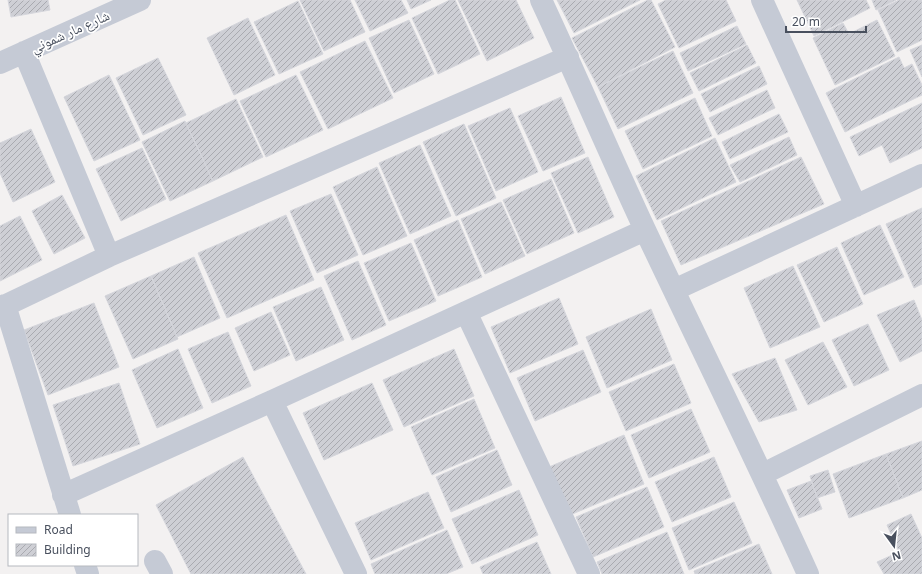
<svg xmlns="http://www.w3.org/2000/svg" width="922" height="574" font-family="'Noto Sans','Noto Naskh Arabic',sans-serif">
<style>
.building{fill:url(#building-hatch);stroke:#d5d6dc}
.lines{fill:none;stroke-linecap:round;stroke-linejoin:round}
.minor{stroke:#c5cad5;stroke-width:22}
.labels{text-anchor:middle;dominant-baseline:central;stroke-width:3.5;stroke-linejoin:round;paint-order:stroke}
.street-label{font-size:14px;fill:#49505e;stroke:#fff}
</style>
<defs>
<pattern id="building-hatch" width="6" height="6" patternUnits="userSpaceOnUse"><rect width="6" height="6" fill="#cecfd5"/><path d="M-1 1l2-2M0 6l6-6M5 7l2-2" fill="none" stroke="#a9aab0"/></pattern>
</defs>
<rect width="100%" height="100%" fill="#f3f1f1"/>
<path class="building" d="M8,0H48L50,10L11,17Z
M300,0H350L365,32L324,51Z
M355,0H401L408,13L370,31Z
M407,0H431L411,9Z
M450,0H455L480,54L438,74L412,18Z
M458,0H516L534,38L487,61Z
M557,0H640L574,33Z
M648,0H651L675,47L598,87L572,38Z
M666,0H726L736,21L679,48L658,4Z
M797,0H866L870,8L814,36Z
M872,0H896L876,10Z
M899,0H922V40L897,52L878,10Z
M298,1L323,54L279,74L254,22Z
M248,18L275,75L234,95L207,38Z
M409,20L434,74L394,93L369,38Z
M877,20L895,56L835,85L813,38L843,23L849,34Z
M737,26L746,44L688,71L680,53Z
M365,41L393,98L328,129L300,72Z
M747,45L756,63L699,91L690,73Z
M922,45V77L910,50Z
M673,51L693,93L618,129L598,87Z
M899,57L904,68L912,64L922,85V95L845,132L826,93Z
M158,58L186,115L143,135L116,78Z
M759,66L767,84L710,112L701,94Z
M109,75L140,140L94,161L64,97Z
M296,75L323,130L266,157L240,101Z
M767,90L775,108L718,135L709,118Z
M561,97L585,153L543,171L518,116Z
M695,98L712,136L643,169L625,131Z
M236,99L263,157L213,181L186,123Z
M922,103V148L890,163L882,145L859,156L850,137Z
M510,108L538,172L496,191L468,126Z
M779,114L788,132L730,159L722,142Z
M185,121L213,181L170,201L142,142Z
M464,124L496,198L456,216L423,142Z
M31,129L55,182L13,202L0,173V143Z
M789,137L797,155L740,182L730,165Z
M715,138L736,182L657,220L636,176Z
M420,145L451,216L410,234L379,163Z
M142,148L166,199L121,221L96,169Z
M588,157L614,217L578,233L551,173Z
M801,157L824,204L681,265L661,221Z
M377,167L407,236L363,255L333,187Z
M551,179L574,233L527,254L503,200Z
M331,194L358,255L317,273L290,211Z
M62,195L85,238L54,254L32,211Z
M501,202L525,256L485,274L461,219Z
M922,208V284L914,288L886,224Z
M286,215L314,280L227,318L198,253Z
M20,216L42,260L0,281V226Z
M458,220L482,277L438,296L414,240Z
M880,225L904,277L864,295L841,243Z
M411,243L436,301L389,321L364,263Z
M837,247L863,304L824,322L797,265Z
M194,257L220,318L177,337L151,276Z
M358,261L386,325L352,340L324,276Z
M793,266L820,327L770,348L744,288Z
M151,276L178,339L133,359L105,296Z
M321,287L344,340L296,361L273,307Z
M559,298L578,344L510,373L491,327Z
M914,300L922,320V351L900,362L877,315Z
M94,303L119,367L48,395L24,330Z
M651,309L672,360L607,388L586,337Z
M271,312L290,355L254,371L235,328Z
M868,324L889,370L854,386L832,340Z
M228,332L251,386L212,403L188,349Z
M823,342L847,387L808,405L785,360Z
M178,349L203,408L157,428L132,370Z
M454,349L474,396L404,427L383,380Z
M583,350L601,392L535,421L517,378Z
M775,358L797,410L759,422L732,374Z
M674,364L691,403L626,431L609,392Z
M119,383L140,444L73,466L53,405Z
M372,383L393,430L324,460L303,413Z
M474,399L495,448L432,475L411,427Z
M691,409L710,452L649,478L631,435Z
M624,435L644,484L570,515L549,467Z
M922,441V490L903,498L886,454Z
M497,450L512,485L451,512L436,477Z
M886,454L903,498L849,518L833,474Z
M243,457L306,574H191L156,505Z
M714,457L731,497L672,522L655,482Z
M828,470L835,492L817,498L810,476Z
M811,481L822,509L799,518L787,490Z
M647,487L664,527L593,557L576,517Z
M519,490L538,535L472,564L452,519Z
M428,492L444,528L371,560L355,523Z
M734,502L752,543L689,570L672,528Z
M911,514L922,538V574H884L877,562L899,552L887,525Z
M447,530L463,567L446,574H375L371,564Z
M667,532L684,574H602L597,562Z
M537,542L551,574H483L480,567Z
M759,544L772,574H695L694,571Z"/>
<g class="lines">
<path class="minor" d="M541,0C577,77 610,155 646,232C700,346 756,459 808,574
M762,0L856,206
M24,52L109,256
M0,63L140,0
M674,290L922,175
M5,305L70,515
M0,308L109,256L568,57
M466,312L589,574
M272,401L356,574
M763,474L922,395
M63,495L272,401L645,230
M155,561L162,574
M85,565L88,574"/>
</g>
<g class="labels">
<g class="street-label">
<text transform="translate(70 31) rotate(-24)">شارع مار شموني</text>
</g>
</g>
<rect x="8" y="514" width="130" height="52" fill="#ffffff" stroke="#b6b9bf"/>
<rect x="16" y="527" width="20" height="6" fill="#c5cad5" stroke="#b6b9bf"/>
<text x="44" y="534" font-size="12" fill="#49505e">Road</text>
<rect x="16" y="544" width="20" height="12" fill="url(#building-hatch)" stroke="#b6b9bf"/>
<text x="44" y="554" font-size="12" fill="#49505e">Building</text>
<g transform="translate(894 546) rotate(165)" stroke="#ffffff" stroke-width="3" paint-order="stroke">
<path d="M0-3L7 15L0 10L-7 15Z" fill="#49505e"/>
<text y="-6" font-size="11" font-weight="bold" text-anchor="middle" fill="#49505e">N</text>
</g>
<path d="M786 26v6h80v-6" fill="none" stroke="#49505e" stroke-width="2"/>
<text x="792" y="26" font-size="12" fill="#49505e" stroke="#ffffff" stroke-width="3" paint-order="stroke">20 m</text>
</svg>
